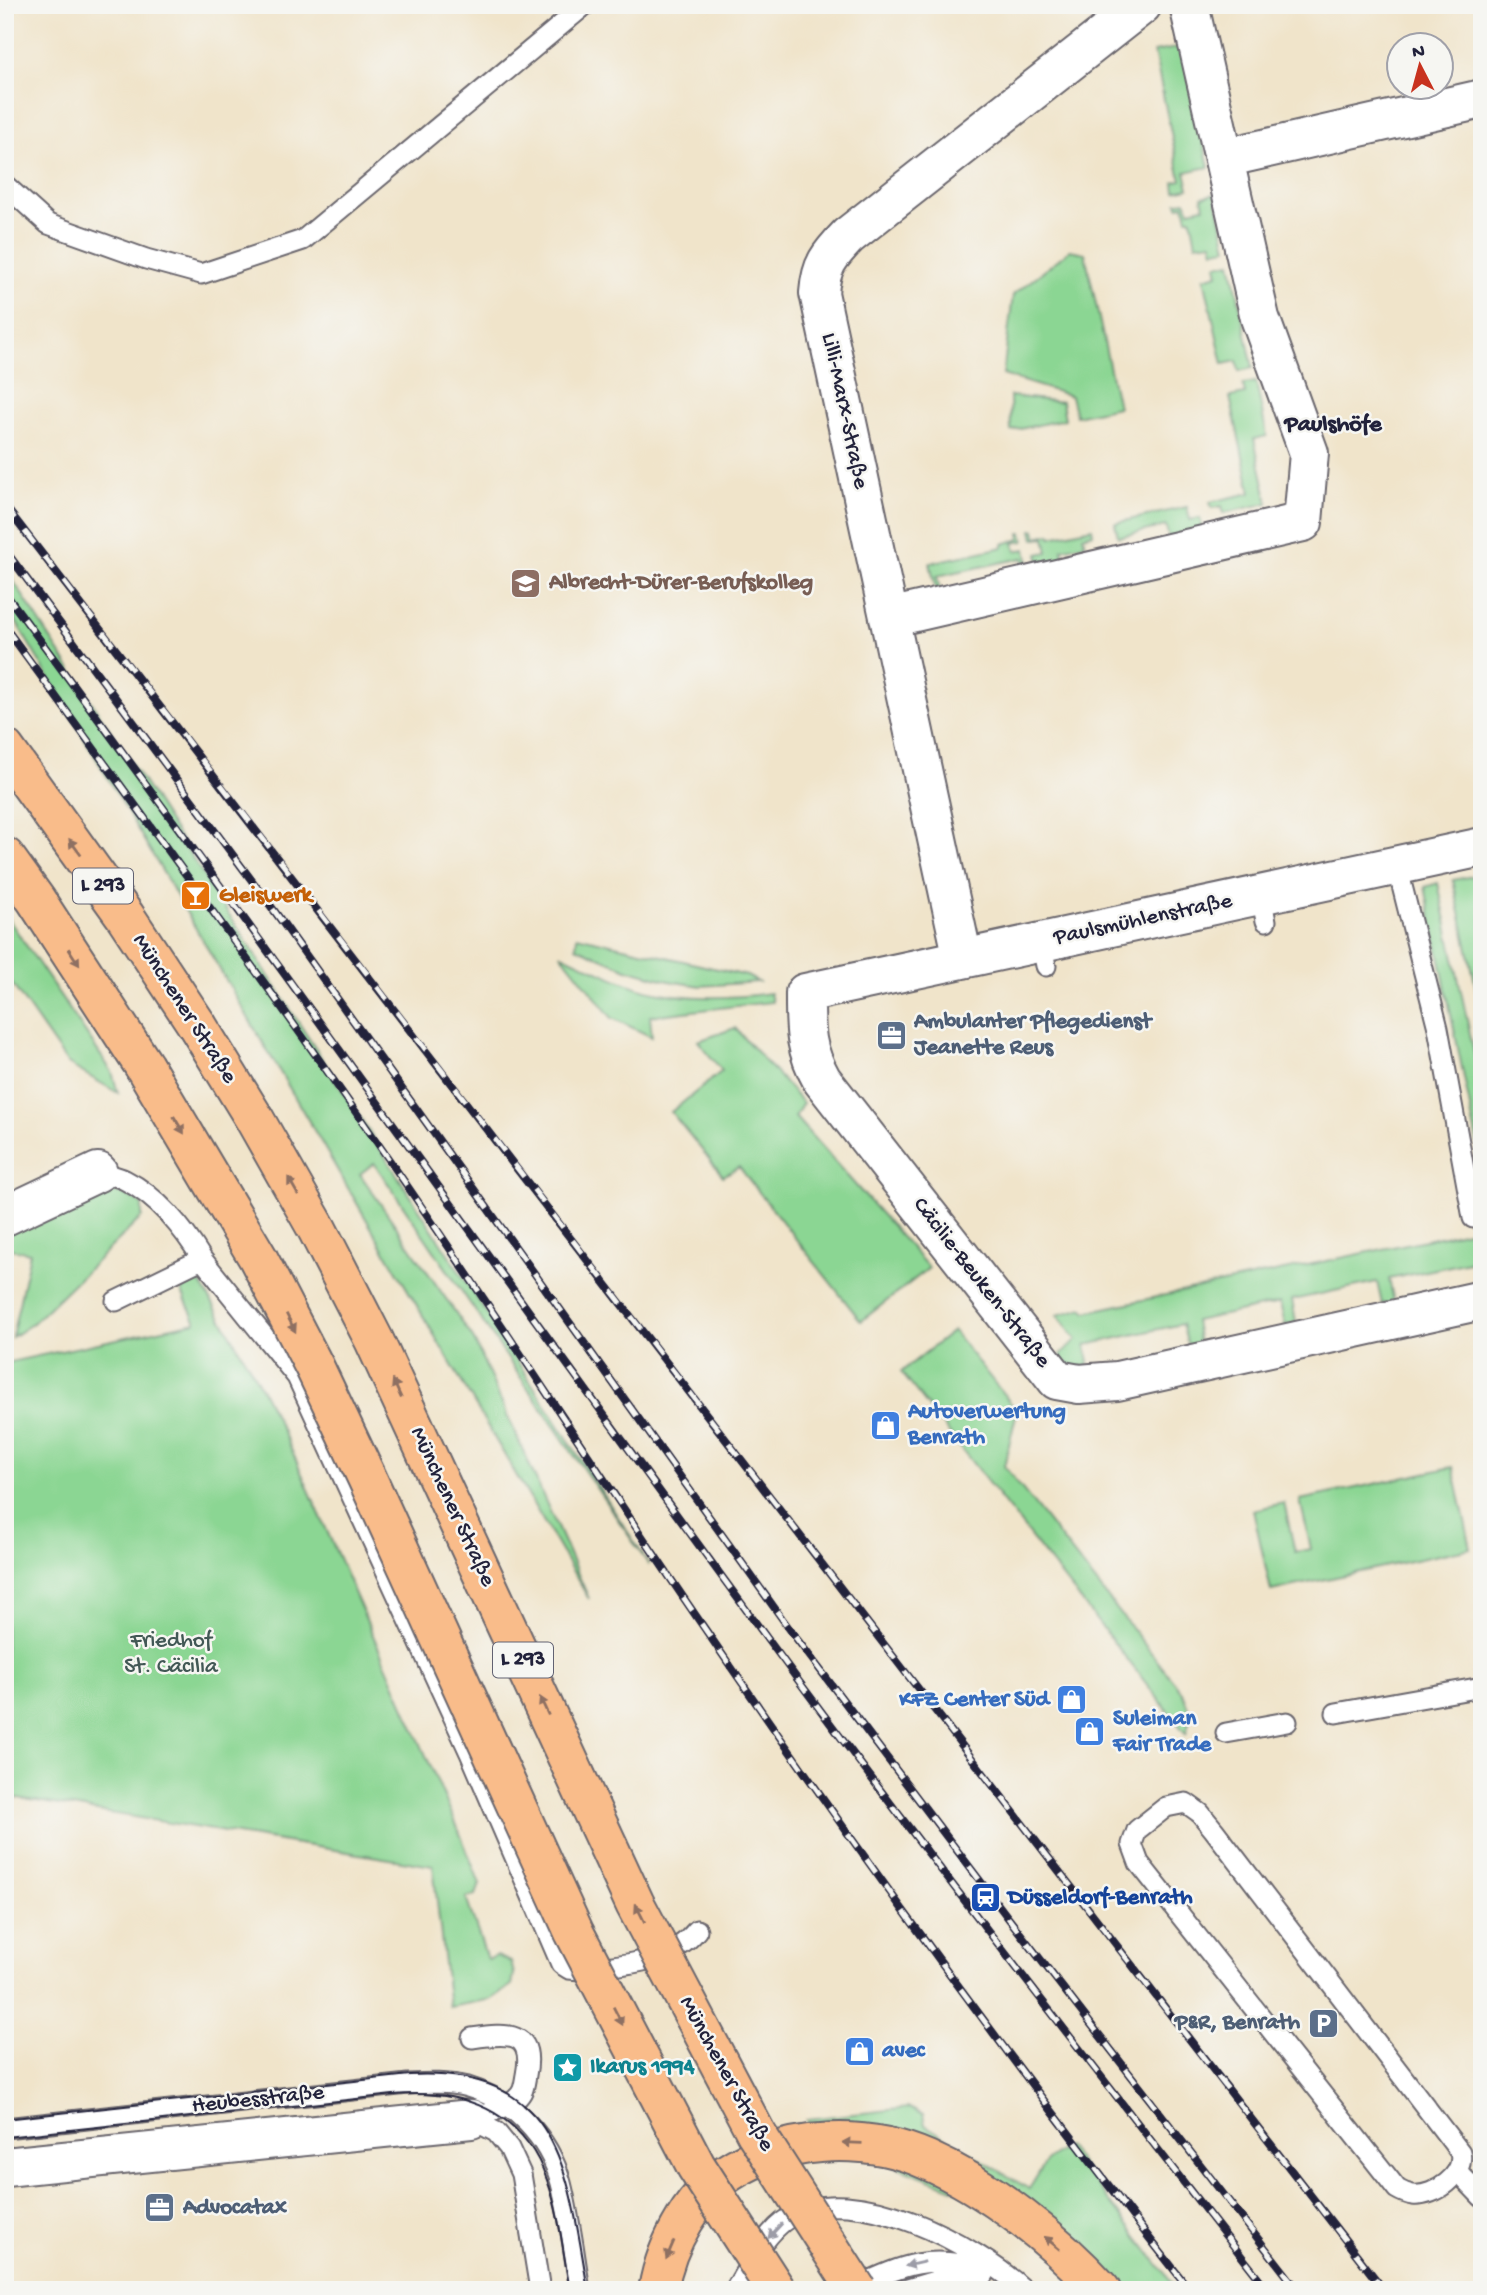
<svg xmlns="http://www.w3.org/2000/svg" width="1487" height="2295" font-family="'Gochi Hand',sans-serif">
<style>
.green{fill:#8bd693;stroke:#567c67;stroke-width:2}
.lines{fill:none;stroke-linecap:round;stroke-linejoin:round}
.lane-casing{stroke:#6a666d;stroke-width:23}
.street-casing{stroke:#6a666d;stroke-width:42}
.highway-casing{stroke:#6a666d;stroke-width:42}
.lane{stroke:#fff;stroke-width:19}
.street{stroke:#fff;stroke-width:38}
.highway{stroke:#f9bc8a;stroke-width:38}
.tram{stroke:#22223b;stroke-width:2}
.rail-casing{stroke:#22223b;stroke-width:8}
.rail{stroke:#f6f6f2;stroke-width:5;stroke-dasharray:16;stroke-linecap:butt}
.highway-bridge-casing{stroke:#6a666d;stroke-width:42;stroke-linecap:butt}
.highway-bridge{stroke:#f9bc8a;stroke-width:38}
.oneway{fill:#8e6f62}
.oneway2{fill:#9c9ca7}
.labels{text-anchor:middle;dominant-baseline:central;stroke-width:5;stroke-linejoin:round;paint-order:stroke}
.shield{fill:#f6f6f2;stroke:#626272;stroke-width:2}
.shield-label{font-size:21px;font-weight:bold;fill:#22223b}
.street-label{font-size:23px;fill:#22223b;stroke:#f6f6f2}
.education-label{font-size:23px;font-weight:bold;fill:#785e54;stroke:#f6f6f2;text-anchor:start}
.food-label{font-size:23px;font-weight:bold;fill:#c56008;stroke:#f6f6f2;text-anchor:start}
.service-label{font-size:23px;font-weight:bold;fill:#4e5e75;stroke:#f6f6f2;text-anchor:start}
.shop-label{font-size:23px;font-weight:bold;fill:#366cbe;stroke:#f6f6f2;text-anchor:start}
.park-label{font-size:23px;fill:#425855;stroke:#f6f6f2}
.transit-label{font-size:23px;font-weight:bold;fill:#164399;stroke:#f6f6f2;text-anchor:start}
.culture-label{font-size:23px;font-weight:bold;fill:#0d838f;stroke:#f6f6f2;text-anchor:start}
.neighbourhood-label{font-size:24px;font-weight:bold;fill:#22223b;stroke:#f6f6f2}
</style>
<rect width="100%" height="100%" fill="#f6f6f2"/>
<filter id="ink" filterUnits="userSpaceOnUse"><feTurbulence type="fractalNoise" baseFrequency=".0143" numOctaves="2"/><feDisplacementMap in="SourceGraphic" scale="14" xChannelSelector="R" yChannelSelector="G"/><feConvolveMatrix kernelMatrix="1 2 1 2 8 2 1 2 1" color-interpolation-filters="sRGB"/></filter>
<filter id="wash" filterUnits="userSpaceOnUse"><feTurbulence type="fractalNoise" baseFrequency=".00686" numOctaves="4" result="noise"/><feDisplacementMap in="SourceGraphic" scale="28" xChannelSelector="R" yChannelSelector="G"/><feGaussianBlur stdDeviation="1.57" result="paint"/><feColorMatrix in="noise" values="0 0 0 0 0 0 0 0 0 0 0 0 0 0 0 0 0 1.4 0 .05"/><feComposite in="paint" operator="in"/></filter>
<g filter="url(#wash)">
<rect width="100%" height="100%" fill="#f0e4ca"/>
<path class="green" d="M1182,47L1209,167L1185,172L1189,188L1175,191L1174,182L1181,180L1154,52Z
M1215,194L1227,248L1214,250L1212,242L1196,244L1191,218H1187L1184,205L1178,206L1177,202L1186,201L1189,210L1204,207L1202,197Z
M1070,250L1085,253L1118,407L1076,416L1071,396L1003,375L1013,295Z
M1231,262L1253,368L1239,371L1237,361L1223,364L1204,278L1218,274L1216,265Z
M1256,382L1267,436L1254,439L1268,503L1224,513L1222,506L1212,508L1210,502L1251,493L1230,397L1245,394L1243,384Z
M1010,396L1062,402L1065,419L1011,431Z
M1187,507L1190,520L1200,518L1203,533L1169,541L1166,526L1118,537L1115,523Z
M1092,528L1093,533L1083,536L1085,544L1062,549L1065,563L1041,568L1038,554L1048,552L1045,537L1034,539L1032,530H1035L1037,537L1050,534L1051,537Z
M1020,533H1022L1024,541L1014,543L1016,551L1026,549L1030,570L1026,571L1023,558L937,576L940,590L936,591L930,563L1003,547V544L1020,539Z
M5,568L649,1565L374,1163L360,1174L473,1338L589,1599L5,603Z
M1478,875L1482,892V1015L1453,880Z
M1438,883L1482,1090V1166L1425,887Z
M5,914L112,1072L118,1093L68,1064L5,974Z
M577,936L747,976L758,982L701,986L669,981L627,969L576,947Z
M561,954C589,966 617,982 646,990C688,1000 728,999 770,993L772,1002L650,1016L652,1037L612,1018Z
M735,1028L803,1103L795,1117L929,1268L861,1321L739,1167L723,1176L671,1112L722,1071L698,1041Z
M95,1188L126,1195L142,1204V1217L33,1323L12,1337L30,1253L5,1248V1225Z
M1482,1228V1283H1480L1474,1261L1389,1279L1394,1302L1382,1304L1377,1282L1292,1300L1296,1323L1285,1325L1280,1303L1195,1321L1199,1344L1188,1346L1182,1324L1086,1345L1089,1363L1085,1368L1070,1365L1061,1358L1062,1353L1077,1340L1057,1315L1084,1308L1086,1312Z
M198,1278L257,1380L287,1440L457,1826L480,1884L476,1895L466,1898L487,1959L497,1956L511,1962L514,1974L512,1985L492,1999L449,2007L433,1866L5,1796V1363L196,1322L181,1290Z
M953,1331L1017,1411L1004,1466L1182,1692L1191,1715L1186,1734L901,1372Z
M1453,1467L1471,1548L1271,1591L1253,1510L1284,1503L1295,1552L1311,1549L1300,1500Z
M909,2108L923,2115L925,2125L1029,2189L1047,2160L1067,2146L1178,2290H1115L1043,2222L810,2134L806,2119Z"/>
</g>
<g filter="url(#ink)">
<g class="lines">
<defs>
<path id="lane" d="M5,185L48,224L146,259L201,274L303,240L585,5
M1397,866L1438,1028L1473,1218
M1261,896L1266,921
M1041,941L1046,966
M98,1172C107,1174 117,1176 125,1180C157,1196 184,1229 202,1259L297,1377L470,1753L561,1964L569,1969L580,1970C622,1964 669,1965 697,1930
M116,1301L202,1259
M1336,1713L1482,1687
M1226,1733L1287,1722
M1186,1803L1200,1813L1214,1830L1460,2152C1466,2175 1435,2197 1413,2195C1407,2194 1402,2192 1397,2189L1139,1863L1132,1844L1137,1830L1166,1807Z
M471,2119L496,2132L509,2148L521,2174L540,2290
M471,2119C485,2114 504,2109 516,2099C524,2092 524,2086 526,2075C535,2030 507,2033 472,2038
M5,2128L408,2084C428,2083 448,2082 468,2087C513,2100 549,2137 561,2183C570,2218 574,2254 580,2290
M1458,2172L1482,2197
M735,2290C749,2266 765,2232 790,2217C854,2179 976,2245 1024,2290
M849,2290C902,2266 925,2253 984,2269
M904,2290L948,2277L984,2275"/>
<path id="street" d="M1224,158L1482,99
M889,618L1303,522L1309,453L1260,318L1189,5
M1482,847L805,993C805,1028 804,1048 822,1080L1057,1380L1079,1384L1117,1381L1482,1300
M963,959L819,293C821,265 829,256 848,236L1142,5
M5,1216L98,1172
M5,2167L471,2119"/>
<path id="highway" d="M5,749L125,916L197,1025
M5,857L36,900L144,1066
M658,2290C666,2243 694,2192 736,2168C793,2136 868,2134 927,2160C990,2188 1055,2239 1101,2290"/>
</defs>
<use href="#lane" class="lane-casing"/>
<use href="#street" class="street-casing"/>
<use href="#highway" class="highway-casing"/>
<use href="#lane" class="lane"/>
<use href="#street" class="street"/>
<use href="#highway" class="highway"/>
<path class="tram" d="M5,2119L410,2075C561,2067 568,2172 588,2290
M5,2137L393,2095C462,2089 522,2109 547,2180C560,2215 563,2253 570,2290"/>
<defs>
<path id="rail" d="M5,506C466,1099 922,1697 1384,2290
M5,550L265,898L796,1638L1009,1919L1298,2290
M5,593C265,942 517,1299 775,1649C935,1866 1102,2078 1268,2290
M5,627C132,801 260,974 383,1151C485,1297 581,1447 681,1594C843,1832 1012,2064 1190,2290"/>
</defs>
<use href="#rail" class="rail-casing"/>
<use href="#rail" class="rail"/>
<defs>
<path id="highway-bridge" d="M197,1025L254,1118L317,1229L374,1340L635,1904L756,2133L857,2290
M144,1066L258,1258L315,1368L367,1478L574,1932L696,2166L776,2290"/>
</defs>
<use href="#highway-bridge" class="highway-bridge-casing"/>
<use href="#highway-bridge" class="highway-bridge"/>
</g>
<defs><path id="oneway-solid" d="M-6-.8H1V-3.2L6.5 0L1 3.2V.8H-6Z" transform="scale(1.75)"/></defs>
<g class="oneway">
<use href="#oneway-solid" transform="translate(75 847) rotate(-126)"/>
<use href="#oneway-solid" transform="translate(74 957) rotate(57)"/>
<use href="#oneway-solid" transform="translate(179 1125) rotate(59)"/>
<use href="#oneway-solid" transform="translate(293 1186) rotate(-120)"/>
<use href="#oneway-solid" transform="translate(291 1323) rotate(63)"/>
<use href="#oneway-solid" transform="translate(397 1389) rotate(-115)"/>
<use href="#oneway-solid" transform="translate(544 1706) rotate(-115)"/>
<use href="#oneway-solid" transform="translate(640 1913) rotate(-117)"/>
<use href="#oneway-solid" transform="translate(618 2016) rotate(63)"/>
<use href="#oneway-solid" transform="translate(852 2143) rotate(-178)"/>
<use href="#oneway-solid" transform="translate(1052 2243) rotate(-140)"/>
<use href="#oneway-solid" transform="translate(670 2250) rotate(113)"/>
</g>
<g class="oneway2">
<use href="#oneway-solid" transform="translate(775 2231) rotate(133)"/>
<use href="#oneway-solid" transform="translate(915 2264) rotate(167)"/>
</g>
</g>
<defs>
<symbol id="school-square" viewBox="-11 -11 22 22"><rect x="-9" y="-9" width="18" height="18" rx="4" fill="#8d6e63" stroke="#f6f6f2"/><path d="M0-5L7-2L0 1L-7-2ZM-4 1L0 2.5L4 1V4Q0 6-4 4Z" fill="#fff"/></symbol>
<symbol id="bar-square" viewBox="-11 -11 22 22"><rect x="-9" y="-9" width="18" height="18" rx="4" fill="#e8710a" stroke="#f6f6f2"/><path d="M-6-5H6L.8 .8V4.5H3.5V6h-7V4.5H-.8V.8Z" fill="#fff"/></symbol>
<symbol id="office-square" viewBox="-11 -11 22 22"><rect x="-9" y="-9" width="18" height="18" rx="4" fill="#5c6f8a" stroke="#f6f6f2"/><path d="M-6-3h4V-5.5h4V-3h4V5H-6ZM-1-4.5V-3h2v-1.5ZM-6 0V1H6V0Z" fill="#fff"/></symbol>
<symbol id="shop-square" viewBox="-11 -11 22 22"><rect x="-9" y="-9" width="18" height="18" rx="4" fill="#3f7fe0" stroke="#f6f6f2"/><path d="M-5-2.5h2.3a2.7 3.5 0 0 1 5.4 0H5L5.5 6h-11ZM-1.5-2.5h3a1.5 2.3 0 0 0-3 0Z" fill="#fff"/></symbol>
<symbol id="station-square" viewBox="-11 -11 22 22"><rect x="-9" y="-9" width="18" height="18" rx="4" fill="#1a4fb4" stroke="#f6f6f2"/><path d="M-3-6H3Q5-6 5-4V2Q5 4 3 4L4.5 6H3L1.5 4h-3L-3 6H-4.5L-3 4Q-5 4-5 2V-4Q-5-6-3-6ZM-3.5-4v3h7v-3ZM-3.5 1v1.5H-2V1ZM2 1v1.5H3.5V1Z" fill="#fff"/></symbol>
<symbol id="parking-square" viewBox="-11 -11 22 22"><rect x="-9" y="-9" width="18" height="18" rx="4" fill="#5c6f8a" stroke="#f6f6f2"/><path d="M-3.5-5.5H1a3.5 3.5 0 0 1 0 7H-1V5.5H-3.5ZM-1-3.4V-.6H.8a1.4 1.4 0 0 0 0-2.8Z" fill="#fff"/></symbol>
<symbol id="sight-square" viewBox="-11 -11 22 22"><rect x="-9" y="-9" width="18" height="18" rx="4" fill="#0f9aa8" stroke="#f6f6f2"/><path d="M0-6L1.8-2.2L6-1.7L2.9 1.2L3.7 5.4L0 3.3L-3.7 5.4L-2.9 1.2L-6-1.7L-1.8-2.2Z" fill="#fff"/></symbol>
</defs>
<g fill-rule="evenodd">
<use href="#school-square" x="508" y="566" width="35" height="35"/>
<use href="#bar-square" x="178" y="878" width="35" height="35"/>
<use href="#office-square" x="874" y="1018" width="35" height="35"/>
<use href="#shop-square" x="868" y="1408" width="35" height="35"/>
<use href="#shop-square" x="1054" y="1682" width="35" height="35"/>
<use href="#shop-square" x="1072" y="1714" width="35" height="35"/>
<use href="#station-square" x="968" y="1880" width="35" height="35"/>
<use href="#parking-square" x="1306" y="2006" width="35" height="35"/>
<use href="#shop-square" x="842" y="2034" width="35" height="35"/>
<use href="#sight-square" x="550" y="2050" width="35" height="35"/>
<use href="#office-square" x="142" y="2190" width="35" height="35"/>
</g>
<g class="labels">
<g class="shield">
<rect x="73" y="868.5" width="60" height="35" rx="5"/>
<rect x="493" y="1642.5" width="60" height="35" rx="5"/>
</g>
<g class="shield-label">
<text x="103" y="886">L 293</text>
<text x="523" y="1660">L 293</text>
</g>
<g class="street-label">
<text transform="translate(844 411) rotate(78)">Lilli-Marx-Straße</text>
<text transform="translate(1143 920) rotate(-12)">Paulsmühlenstraße</text>
<text transform="translate(184 1009) rotate(57)">Münchener Straße</text>
<text transform="translate(981 1283) rotate(52)">Cäcilie-Beuken-Straße</text>
<text transform="translate(452 1507) rotate(65)">Münchener Straße</text>
<text transform="translate(726 2074) rotate(61)">Münchener Straße</text>
<text transform="translate(258 2100) rotate(-6)">Heubesstraße</text>
</g>
<g class="education-label">
<text x="549" y="583">Albrecht-Dürer-Berufskolleg</text>
</g>
<g class="food-label">
<text x="219" y="896">Gleiswerk</text>
</g>
<g class="service-label">
<text x="914" y="1022">Ambulanter Pflegedienst<tspan x="914" dy="26">Jeanette Reus</tspan></text>
<text x="1300" y="2023" text-anchor="end">P&amp;R, Benrath</text>
<text x="183" y="2208">Advocatax</text>
</g>
<g class="shop-label">
<text x="908" y="1412">Autoverwertung<tspan x="908" dy="26">Benrath</tspan></text>
<text x="1049" y="1700" text-anchor="end">KFZ Center Süd</text>
<text x="1113" y="1719">Suleiman<tspan x="1113" dy="26">Fair Trade</tspan></text>
<text x="882" y="2051">avec</text>
</g>
<g class="park-label">
<text x="171" y="1641">Friedhof<tspan x="171" dy="26">St. Cäcilia</tspan></text>
</g>
<g class="transit-label">
<text x="1008" y="1898">Düsseldorf-Benrath</text>
</g>
<g class="culture-label">
<text x="590" y="2067">Ikarus 1994</text>
</g>
<g class="neighbourhood-label">
<text x="1333" y="425">Paulshöfe</text>
</g>
</g>
<rect width="1487" height="2295" fill="none" stroke="#f6f6f2" stroke-width="28"/>
<g transform="translate(1420 66) rotate(354)"><circle r="33" fill="#f6f6f2" stroke="#a1a1a9" stroke-width="2"/>
<path d="M0-5L12 26L0 18L-12 26Z" fill="#c8321e"/>
<text y="-10" font-size="19" font-weight="bold" text-anchor="middle" fill="#22223b">N</text>
</g>
</svg>
